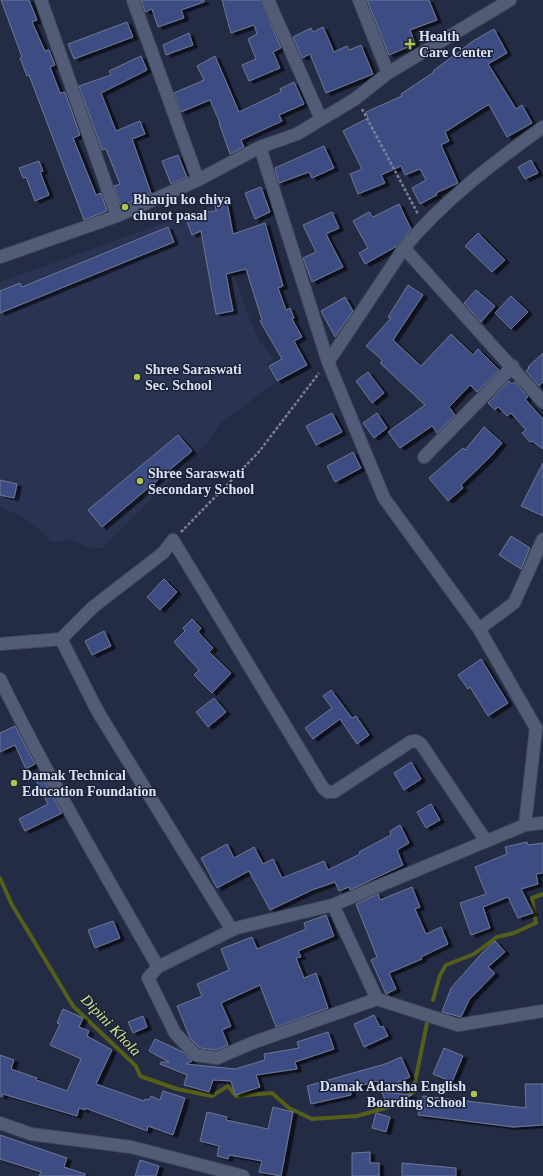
<svg xmlns="http://www.w3.org/2000/svg" width="543" height="1176" font-family="Georgia,serif">
<style>
.built{fill:#2a3352}
.lines{fill:none;stroke-linecap:round;stroke-linejoin:round}
.stream{stroke:#565f19;stroke-width:4}
.building{fill:#3e4e84;stroke:#6d7794;filter:url(#shadow)}
.street-casing{stroke:#43495d;stroke-width:14}
.path{stroke:#7a8196;stroke-width:2.5;stroke-dasharray:3 2;stroke-linecap:butt}
.street{stroke:#535c77;stroke-width:12}
.poi-dot{fill:#b2c34c;stroke:#1a2239;stroke-width:1.5}
.labels{text-anchor:middle;dominant-baseline:central;stroke-width:3;stroke-linejoin:round;paint-order:stroke}
.poi-label{font-size:14px;font-weight:bold;fill:#dbe1f1;stroke:#1a2239;text-anchor:start}
.water-label{font-size:15px;font-style:italic;fill:#d8e787;stroke:#1a2239}
</style>
<defs>
<filter id="shadow"><feDropShadow dx="4.5" dy="2.5" stdDeviation="0" flood-color="#0009"/></filter>
</defs>
<rect width="100%" height="100%" fill="#242b44"/>
<path class="built" d="M211,206L215,210L228,259L250,320L260,342L274,359L267,364L275,383L221,423L206,444L137,514L102,548H92L67,539L58,542H51L37,528L23,517L0,507V282Z"/>
<g class="lines">
<path class="stream" d="M0,878L11,903L73,1006L136,1066L140,1076L177,1089L212,1096L228,1086L236,1096L272,1093L289,1108L312,1119L357,1116L396,1105L413,1092L427,1023
M433,1000L440,975L446,965L474,954L497,937L514,933L536,923L532,898L543,894"/>
</g>
<path class="building" d="M1,0H29L37,20L32,22L45,51L49,50L55,65L50,67L60,93L65,92L80,135L73,138L96,195L101,193L107,211L84,220L29,75L27,76L20,58L22,57Z
M141,0H204V2L181,10L184,18L158,27L152,9L145,12Z
M222,0H261L281,48L273,52L280,68L249,81L242,65L256,59L248,39L257,34L254,25L231,33Z
M367,0H429L437,20L410,30L415,44L389,55Z
M127,22L133,37L74,59L68,44Z
M323,27L334,52L347,46L349,50L361,45L373,74L326,93L310,54L302,58L293,37L311,28L313,32Z
M494,29L507,53L488,64L516,109L522,105L532,123L507,137L489,105L486,106L445,132L449,141L441,145L458,183L436,193L437,195L420,204L412,188L426,180L420,169L405,175L401,166L381,175L385,183L358,194L350,174L362,169L343,131L368,118L366,112L402,96L401,94L434,72L433,71L473,41Z
M189,33L193,45L166,55L163,45Z
M141,56L147,70L101,93L116,131L140,121L145,134L132,139L151,193L121,206L114,186L120,184L106,149L102,150L79,86L111,75L109,71Z
M215,56L239,112L281,92L280,89L294,82L304,104L279,115L282,121L241,140L244,147L230,154L219,123H220L210,100L181,112L174,93L204,80L197,66Z
M324,146L334,168L312,178L309,172L279,183L275,168Z
M178,155L187,177L171,184L162,161Z
M531,160L538,173L525,179L518,167Z
M39,161L43,171L40,172L49,195L35,201L26,177L23,178L19,168Z
M261,187L270,212L255,219L245,193Z
M226,197L233,234L265,223L283,286L278,288L286,310L290,308L294,318L292,319L302,337L294,341L307,365L277,381L269,366L282,359L260,321L262,320L246,269L226,274L233,311L216,314L201,231L192,235L186,219L200,213L216,211L214,199Z
M399,204L411,229L397,246L365,264L359,253L368,248L353,221L369,212L373,217Z
M332,212L339,228L326,234L343,267L312,282L303,258L316,252L303,225Z
M168,227L174,242L0,313V291L20,283L22,287Z
M478,233L505,260L492,272L465,246Z
M408,285L423,295L393,340L421,366L451,334L473,355L478,349L499,370L477,392L470,385L449,407L455,415L437,433L432,426L400,448L388,432L425,405L380,363L382,361L380,358L366,346L391,318L388,317Z
M476,290L495,306L481,322L464,303Z
M511,296L528,312L511,329L495,313Z
M345,297L353,311L335,337L321,311Z
M543,353V382L539,386L526,371L529,368L528,367Z
M368,372L384,393L372,403L356,381Z
M509,381L512,384L515,382L528,397L525,399L543,419V449L532,441L530,442L522,433L526,430L511,413L507,416L498,407L495,410L488,403Z
M332,413L342,432L316,445L306,426Z
M377,413L387,428L374,438L363,423Z
M484,427L502,443L489,458L461,485L463,488L448,501L429,478L463,448L465,450Z
M178,435L192,451L102,527L88,510Z
M353,452L361,468L335,482L327,466Z
M543,463V516L521,506Z
M0,480L17,484L14,498L0,495Z
M511,536L530,548L521,569L499,555Z
M164,579L177,592L160,610L147,597Z
M192,619L201,628L198,632L213,648L209,652L231,673L212,693L194,675L199,670L174,642L185,631L183,628Z
M104,631L111,646L92,655L85,641Z
M481,659L508,703L488,716L470,687L468,689L458,675Z
M331,690L352,718L356,716L369,735L357,744L340,719L313,739L305,728L332,708L323,696Z
M214,698L226,712L208,727L196,712Z
M15,726L35,764L26,769L15,745L0,752V733Z
M411,762L421,779L404,790L394,773Z
M41,775L62,813L25,831L19,819L48,804L35,778Z
M431,804L440,820L426,828L417,812Z
M400,825L409,843L397,850L403,865L350,890L349,887L339,891L335,882L312,890L270,910L249,871L217,888L201,858L227,844L234,858L254,847L263,864L273,859L282,878L324,861L328,870L360,854L359,852L391,835L390,831Z
M527,842L528,845L543,843V873L536,874L538,884L521,889L533,913L518,918L508,897L483,907L490,928L471,935L460,903L486,894L475,867L507,854L505,847Z
M412,887L420,907L415,909L426,934L441,927L448,944L421,957L422,959L389,973L396,989L386,994L371,960L377,957L356,904L378,894L380,900Z
M326,915L334,936L298,951L301,957L296,958L304,978L316,973L328,1008L276,1027L260,985L221,1003L231,1026L222,1030L228,1045L216,1050L200,1048L190,1038L177,1006L202,996L197,984L229,970L221,949L252,937L257,949L306,929L304,923Z
M113,921L120,938L95,948L88,930Z
M495,941L505,952L488,967L495,973L469,1000L461,1017L442,1012L451,988L482,953Z
M63,1009L83,1018L79,1027L89,1031L87,1036L112,1050L96,1084L144,1101L145,1099L149,1100L151,1096L160,1100L163,1091L185,1098L173,1135L148,1126L147,1131L85,1108V1110L79,1108L77,1116L3,1094L2,1097L0,1096V1055L14,1060L11,1069L37,1078L36,1080L67,1091L81,1059L50,1045L60,1024L57,1023Z
M374,1015L380,1027L383,1026L388,1036L364,1047L354,1024Z
M143,1016L147,1027L133,1033L128,1022Z
M328,1032L334,1049L295,1062L297,1069L256,1075L260,1087L235,1095L231,1081L213,1080L209,1092L184,1085L187,1075L160,1064L161,1062H169L149,1051L155,1039L183,1052L192,1061L186,1064L235,1069L265,1060L264,1054L299,1048L297,1042Z
M444,1048L463,1056L452,1082L433,1074Z
M401,1057L410,1077L381,1090L377,1081L350,1089L351,1095L311,1104L307,1086L385,1064Z
M525,1084H543V1125L513,1127L418,1115L423,1096L526,1108Z
M382,1092L412,1095L387,1105Z
M273,1107L293,1112L281,1176L259,1172L262,1161L229,1155L228,1159L217,1156L219,1146L200,1141L207,1112L227,1117L226,1120L268,1129Z
M376,1113L390,1117L386,1132L372,1128Z
M0,1135L67,1158L64,1167L85,1174V1176H39L41,1172L0,1159Z
M370,1152V1163H379V1176H352V1153Z
M140,1160L159,1166L156,1176H135Z
M402,1163L456,1168V1176H402Z"/>
<g class="lines">
<defs>
<path id="street" d="M41,0L117,216
M133,0L198,180
M268,0L321,119
M359,0L388,73
M543,127C493,163 444,200 404,248L543,402
M260,147L328,362L384,498L479,629L536,728L525,825
M0,257L117,216L198,180L260,147L297,134L355,99L388,73L510,0
M328,362L404,248
M424,457L513,366
M479,629L514,603L543,539
M61,639L98,712L232,930
M0,644L61,639L93,607L163,553L173,540L323,788L328,792H334L410,742L416,741L421,744L486,841
M0,679C48,777 104,872 158,967L236,928L333,905L525,825L543,823
M333,905L377,999L458,1025L543,1011
M158,967L148,978L175,1033L196,1055L217,1058L252,1043L377,999
M0,1123L31,1134L131,1147L243,1176"/>
</defs>
<use href="#street" class="street-casing"/>
<path class="path" d="M362,109L418,214
M181,532L258,453L319,373"/>
<use href="#street" class="street"/>
</g>
<g class="poi-dot">
<path d="M408 38h4v4h4v4h-4v4h-4v-4h-4v-4h4z"/>
<circle cx="125" cy="207" r="4"/>
<circle cx="137" cy="377" r="4"/>
<circle cx="140" cy="481" r="4"/>
<circle cx="14" cy="783" r="4"/>
<circle cx="474" cy="1094" r="4"/>
</g>
<g class="labels">
<g class="poi-label">
<text x="419" y="36">Health<tspan x="419" dy="16">Care Center</tspan></text>
<text x="133" y="199">Bhauju ko chiya<tspan x="133" dy="16">churot pasal</tspan></text>
<text x="145" y="369">Shree Saraswati<tspan x="145" dy="16">Sec. School</tspan></text>
<text x="148" y="473">Shree Saraswati<tspan x="148" dy="16">Secondary School</tspan></text>
<text x="22" y="775">Damak Technical<tspan x="22" dy="16">Education Foundation</tspan></text>
<text x="466" y="1086" text-anchor="end">Damak Adarsha English<tspan x="466" dy="16">Boarding School</tspan></text>
</g>
<g class="water-label">
<text transform="translate(111 1025) rotate(46)">Dipini Khola</text>
</g>
</g>
</svg>
